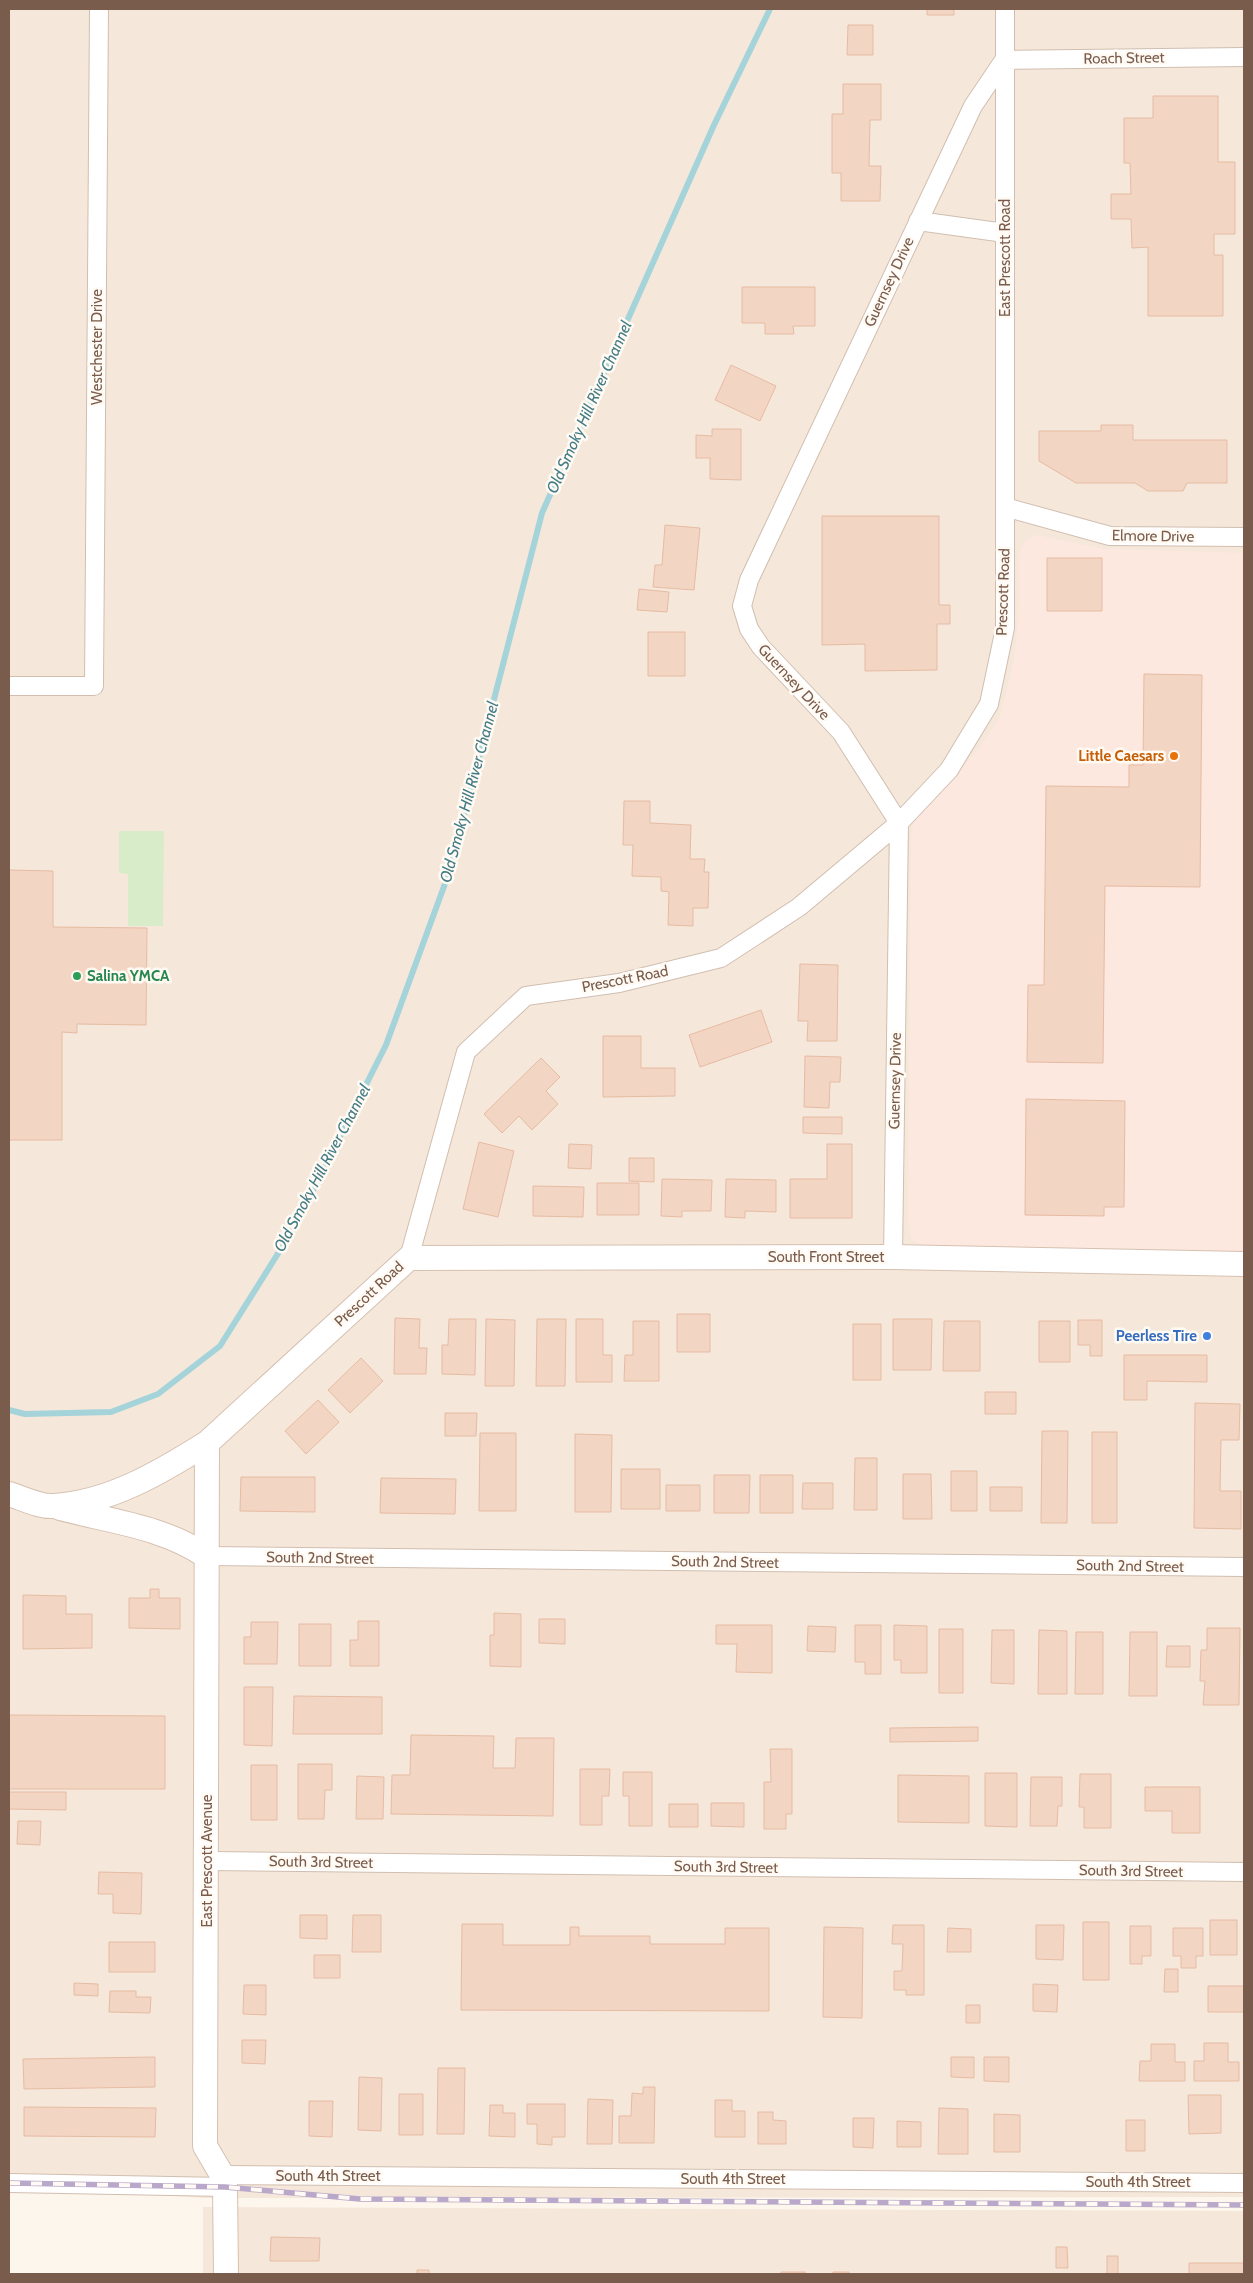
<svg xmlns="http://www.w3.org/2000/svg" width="1253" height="2283" font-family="Cabin,sans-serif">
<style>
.residential{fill:#f5e8da}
.commercial{fill:#fde8e0}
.green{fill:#d8ecc9}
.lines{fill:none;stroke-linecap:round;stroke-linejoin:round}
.stream{stroke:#a5d3da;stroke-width:6}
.building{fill:#f3d5c3;stroke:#e6bba3}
.street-casing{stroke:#d1beb0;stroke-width:20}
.secondary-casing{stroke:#d6c0b0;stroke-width:26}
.street{stroke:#fff;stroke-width:18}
.secondary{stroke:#fff;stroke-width:24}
.rail-casing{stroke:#b9a8c9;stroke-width:5.5}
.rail{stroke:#fffaf3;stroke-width:4;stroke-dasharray:11;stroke-linecap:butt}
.food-dot{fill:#e8710a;stroke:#fffaf3;stroke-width:2}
.leisure-dot{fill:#2e9e5b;stroke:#fffaf3;stroke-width:2}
.shop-dot{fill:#3f7fe0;stroke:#fffaf3;stroke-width:2}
.labels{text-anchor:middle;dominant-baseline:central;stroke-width:5;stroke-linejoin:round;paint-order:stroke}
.street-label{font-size:15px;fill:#7a5c4d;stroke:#fffaf3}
.food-label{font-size:15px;font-weight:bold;fill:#c56008;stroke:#fffaf3;text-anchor:end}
.leisure-label{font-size:15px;font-weight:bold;fill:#27864d;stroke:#fffaf3;text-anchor:start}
.shop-label{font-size:15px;font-weight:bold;fill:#366cbe;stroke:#fffaf3;text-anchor:end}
.water-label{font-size:16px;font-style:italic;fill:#437c86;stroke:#fffaf3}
</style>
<rect width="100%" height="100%" fill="#fdf6ec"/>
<path class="residential" d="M9,9H1244V2197L204,2198L9,2185Z
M203,2207L1244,2211V2274H203Z"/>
<path class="commercial" d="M1036,535L1103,549L1244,553V1252L921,1245L911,1239L908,1222L911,834L915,817L979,749L1000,717L1014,661L1019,614V556L1025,541Z"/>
<path class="green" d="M119,831H164L163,926H128V874L119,873Z"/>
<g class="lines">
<path class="stream" d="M9,1410L25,1414L111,1412L158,1394L220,1346L294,1228L386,1045L450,870L542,513L714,125L770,9"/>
</g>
<path class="building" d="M927,9H954V15H927Z
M848,25H873V55H847Z
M843,84H881V120H870L869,166H881L880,201H841V173H832V114H843Z
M1153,96H1218V162H1235V234H1214V255H1223V316H1148V247L1132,248L1131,219H1111V194H1131L1130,163H1124V118H1153Z
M742,287H815V326H793L794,334H765V323H742Z
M731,365L776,386L760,421L715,400Z
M1101,425H1133V440H1227V483H1187L1183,491H1148L1135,483H1076L1039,461V431H1101Z
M712,429H741V480L710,479V458H696V435L712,436Z
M822,516H939V605H950V624H937V670L865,671V644L822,645Z
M665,525L700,528L694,590L653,587L655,565H662Z
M1047,558H1102V611H1047Z
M639,589L669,592L667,612L637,610Z
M648,632H685V676H648Z
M1144,674L1202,675L1200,887L1105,886L1103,1063L1027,1062L1028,985H1044L1046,786L1129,787V765H1143Z
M624,801H650V823L691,825L690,859H705L704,872H709L708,908H693V926L668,925L669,892L661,891V877L632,876L633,845H623Z
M9,870L53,871V927L147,928L146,1025L77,1024V1033L62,1032V1140H9Z
M800,964L838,965L837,1041H807L808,1021H798Z
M761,1010L772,1042L700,1067L689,1035Z
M603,1036H641V1068H675V1096L603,1097Z
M805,1056L841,1057L840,1082H830L829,1108L804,1107Z
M541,1058L560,1077L546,1091L558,1104L532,1130L519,1116L502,1133L484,1114Z
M1026,1099L1125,1101L1124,1207H1104V1216L1025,1215Z
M803,1117H842V1134L803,1133Z
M479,1142L514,1151L498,1217L463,1209Z
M569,1144L592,1145L591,1169L568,1168Z
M827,1144H852V1218H790V1179H827Z
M629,1158H654V1182L629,1181Z
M662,1179L712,1180L711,1211H682V1217L661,1216Z
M726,1179L776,1180V1212L745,1211V1218L725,1217Z
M597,1183H639V1215H597Z
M533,1186L584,1187L583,1217L533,1216Z
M677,1314H710V1352H677Z
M395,1318L420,1319L419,1348H427L426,1374H394Z
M449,1319H476L475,1375L442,1374V1345H448Z
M486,1319L515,1320L514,1386H485Z
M537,1319H566L565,1386H536Z
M576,1319H603V1355H612V1382H576Z
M893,1319H932L931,1370H893Z
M1078,1320H1102V1356H1090V1345H1078Z
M633,1321H659V1381H624L625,1355H633Z
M944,1321H980V1371H943Z
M1039,1321H1070V1362H1039Z
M853,1324H881V1380H853Z
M1124,1355H1207V1382L1147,1381V1400H1124Z
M361,1358L383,1381L350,1413L328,1390Z
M985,1392H1016V1414H985Z
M318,1400L339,1422L306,1454L285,1431Z
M1195,1403L1240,1404L1239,1440H1221L1220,1491H1241V1529L1194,1528Z
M445,1413H477L476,1436H445Z
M1042,1431H1068L1067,1523H1041Z
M1092,1432H1117V1523H1092Z
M480,1433H516V1511H479Z
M575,1434L612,1435L611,1512H575Z
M855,1458H877V1510H854Z
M621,1469H660V1509H621Z
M951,1471H977V1511H951Z
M903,1474H931L932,1519H903Z
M714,1475H750L749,1513H714Z
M760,1475H793V1513H760Z
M241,1477H315V1512L240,1511Z
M381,1478L456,1479L455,1514L380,1513Z
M803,1483H833V1509H802Z
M666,1485H700V1511H666Z
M990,1487H1022V1511H990Z
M150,1589H159V1598H180V1629L129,1628V1598H150Z
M23,1595L66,1596V1614H92V1648L23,1649Z
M494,1613L521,1614V1667L490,1666V1635H494Z
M539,1619H565V1644L539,1643Z
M358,1621H379V1666H350V1640H358Z
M251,1622H278L277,1664H244V1637H251Z
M299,1624H331V1666H299Z
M716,1625H772V1673L736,1672L737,1644H716Z
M855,1625H881V1674H865V1662H855Z
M894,1625L927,1626V1673H901V1660H894Z
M808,1626L836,1627L835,1652L807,1651Z
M1207,1628H1240L1239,1705H1203L1205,1681H1200L1201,1650H1207Z
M939,1629H963V1693H939Z
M992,1630H1014V1684L991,1683Z
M1039,1630L1067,1631V1694H1038Z
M1076,1632H1103V1694H1075Z
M1130,1632H1157V1696H1129Z
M1167,1646H1190V1667H1166Z
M244,1687H273L272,1746L244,1745Z
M294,1696L382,1697V1734H293Z
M9,1715L165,1716V1789H9Z
M978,1727V1741L890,1742V1728Z
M411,1735L494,1736L493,1768H515L516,1738H554L553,1816L391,1814L392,1775H410Z
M770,1749H792V1814H786V1829H764V1782H771Z
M298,1764H332V1790H325L324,1819H298Z
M251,1765H277V1820H251Z
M580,1769H610L609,1796H602V1825H580Z
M623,1772H652V1826H629V1796H623Z
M985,1773H1017V1827L985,1826Z
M1080,1774H1111V1828H1084V1807H1079Z
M898,1775L969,1776V1823L898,1822Z
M357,1776L384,1777L383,1819H356Z
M1031,1777H1062V1806H1058L1057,1826H1030Z
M1145,1787H1200V1833H1172V1811H1145Z
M9,1792H66V1810L9,1809Z
M711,1803H744V1827L711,1826Z
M669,1804H698V1827H669Z
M18,1821H41L40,1845L17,1844Z
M99,1872L142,1873L141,1914L113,1913V1894H98Z
M300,1915H327V1939L300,1938Z
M353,1915H381V1952H352Z
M1210,1920H1237V1955H1210Z
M1083,1922H1109V1980H1083Z
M462,1924H503V1945H570V1927H579V1936H650V1944H725V1928H769V2011L461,2010Z
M893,1925H924V1995H906V1990H894V1971H902L903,1944H892Z
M1036,1925H1064L1063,1960L1036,1959Z
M1130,1926H1151V1956H1142V1964H1130Z
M824,1927L863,1928L862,2018L823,2017Z
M948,1928L971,1929V1952H947Z
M1173,1928H1203V1956H1196V1968H1181V1956H1173Z
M109,1942H155V1972H109Z
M314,1955H340V1978H314Z
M1165,1969H1178V1992H1164Z
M74,1983L98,1984V1996L74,1995Z
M1033,1984L1058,1985L1057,2012L1033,2011Z
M244,1985H266V2015L243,2014Z
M1208,1986H1244V2012H1208Z
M110,1991H136V1997H151L150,2013L109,2012Z
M966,2005H980V2023H966Z
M242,2040H266L265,2064L242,2063Z
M1204,2043H1228V2062H1239V2081H1194V2061H1204Z
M1151,2044H1175V2062H1185V2081H1139L1140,2061H1151Z
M155,2057V2087L24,2089L23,2059Z
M951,2057H974V2078L951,2077Z
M984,2057H1009V2082L984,2081Z
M438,2068H465L464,2134H437Z
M359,2077L382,2078L381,2131L358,2130Z
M643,2087H655L654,2143H619V2116H631L632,2093L643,2094Z
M399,2094H423V2135H399Z
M1188,2095H1221V2133L1189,2134Z
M588,2099L613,2100L612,2144H587Z
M715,2100H732V2111H745V2137H715Z
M309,2101H333L332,2137L309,2136Z
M527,2104H565V2137H552V2145L537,2144V2124H527Z
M490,2105H503V2113H515V2137L489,2136Z
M24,2107L156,2108L155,2137L24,2136Z
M939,2108L968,2109V2154H938Z
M758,2112H773V2120L786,2121V2144H758Z
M994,2114L1020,2115V2152H994Z
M853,2118H874L873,2148L853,2147Z
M1126,2120H1145V2151H1126Z
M897,2121L921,2122V2147H897Z
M271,2237L320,2238L319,2261H270Z
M1056,2247H1067L1068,2268H1056Z
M1107,2256H1118V2274H1107Z
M1189,2263H1244V2274H1189Z
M417,2270H429V2274H417Z
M781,2272H805V2274H781Z
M833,2272H849V2274H833Z"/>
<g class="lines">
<defs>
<path id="street" d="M918,221L1005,233
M1005,507L1110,536L1244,537
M9,686H94L99,9
M893,1257L899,823L841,732L761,647L749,629L742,606L749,580L973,106L1004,60L1244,57
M409,1258L466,1052L526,996L619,983L721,958L799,907L899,823L949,770L989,704L1005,628V9
M206,1556L1244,1567
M207,1861L1244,1872
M222,2175L1244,2183
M9,2183L225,2187"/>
<path id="secondary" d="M207,1443L205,2146L222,2175L225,2187L226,2274
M9,1494C22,1498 40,1507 53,1506C109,1503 161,1472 207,1443L409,1258L893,1257L1244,1264
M60,1508C109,1521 164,1527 206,1556"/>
</defs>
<use href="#street" class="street-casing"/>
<use href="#secondary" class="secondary-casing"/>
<use href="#street" class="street"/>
<use href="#secondary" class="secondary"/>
<defs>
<path id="rail" d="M9,2183L225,2187L360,2199L1244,2205"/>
</defs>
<use href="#rail" class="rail-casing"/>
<use href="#rail" class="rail"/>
</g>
<circle class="food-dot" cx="1174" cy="756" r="5"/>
<circle class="leisure-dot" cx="77" cy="976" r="5"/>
<circle class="shop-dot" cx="1207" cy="1336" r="5"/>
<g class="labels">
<g class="street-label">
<text transform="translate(1124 58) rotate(-1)">Roach Street</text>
<text transform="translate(1005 258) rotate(-90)">East Prescott Road</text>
<text transform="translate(889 282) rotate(-65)">Guernsey Drive</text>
<text transform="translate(97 347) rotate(-90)">Westchester Drive</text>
<text transform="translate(1153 536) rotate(1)">Elmore Drive</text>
<text transform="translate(1003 592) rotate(-88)">Prescott Road</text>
<text transform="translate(794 682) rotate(47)">Guernsey Drive</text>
<text transform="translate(625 979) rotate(-11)">Prescott Road</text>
<text transform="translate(895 1081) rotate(-89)">Guernsey Drive</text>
<text x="826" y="1257">South Front Street</text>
<text transform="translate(369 1294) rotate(-43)">Prescott Road</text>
<text transform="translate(320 1558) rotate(1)">South 2nd Street</text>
<text transform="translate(725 1562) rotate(1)">South 2nd Street</text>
<text transform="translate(1130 1566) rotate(1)">South 2nd Street</text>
<text transform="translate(207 1861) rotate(-90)">East Prescott Avenue</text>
<text transform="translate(321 1862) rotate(1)">South 3rd Street</text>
<text transform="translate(726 1867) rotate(1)">South 3rd Street</text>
<text transform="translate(1131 1871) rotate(1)">South 3rd Street</text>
<text x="328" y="2176">South 4th Street</text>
<text x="733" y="2179">South 4th Street</text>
<text x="1138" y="2182">South 4th Street</text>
</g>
<g class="food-label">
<text x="1164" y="756">Little Caesars</text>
</g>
<g class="leisure-label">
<text x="87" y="976">Salina YMCA</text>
</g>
<g class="shop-label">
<text x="1197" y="1336">Peerless Tire</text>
</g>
<g class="water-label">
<text transform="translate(589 407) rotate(-66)">Old Smoky Hill River Channel</text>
<text transform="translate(469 792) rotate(-75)">Old Smoky Hill River Channel</text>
<text transform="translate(322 1168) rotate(-62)">Old Smoky Hill River Channel</text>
</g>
</g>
<rect width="1253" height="2283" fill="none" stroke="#7a5c4d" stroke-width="20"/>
</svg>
